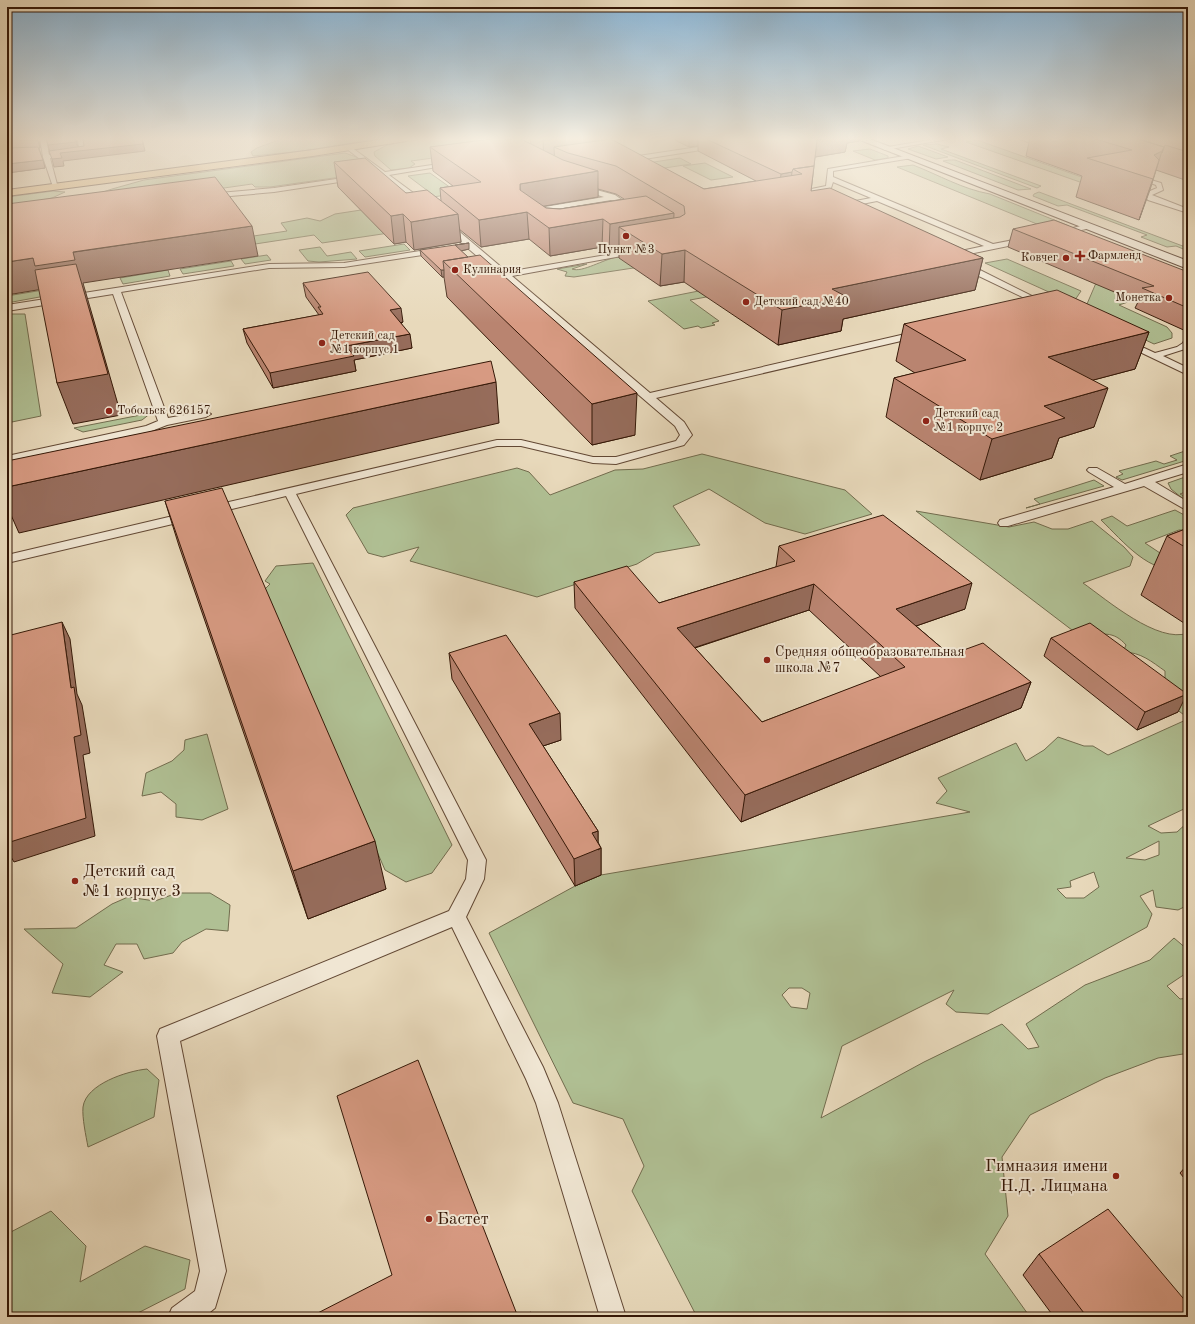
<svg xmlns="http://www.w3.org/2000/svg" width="1195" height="1324" font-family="'Old Standard TT',serif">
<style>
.green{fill:#b0c094;stroke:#726c4e;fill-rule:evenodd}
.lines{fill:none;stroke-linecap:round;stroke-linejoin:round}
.lane-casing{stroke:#624834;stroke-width:2}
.secondary-casing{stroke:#351807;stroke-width:2}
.primary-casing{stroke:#351807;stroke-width:2}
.lane{fill:#f0e6d3;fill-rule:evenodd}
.secondary{fill:#f0e6d3;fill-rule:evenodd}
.primary{fill:#e4bc7e;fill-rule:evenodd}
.wall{fill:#b98470;stroke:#351807;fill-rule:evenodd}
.shaded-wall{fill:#966c5b;stroke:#351807}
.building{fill:#d79a82;stroke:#351807;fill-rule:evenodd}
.poi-dot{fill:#8f2418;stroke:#f0e6d3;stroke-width:1.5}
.labels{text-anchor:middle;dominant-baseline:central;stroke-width:4;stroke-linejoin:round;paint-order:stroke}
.far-poi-label{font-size:12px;fill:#351807;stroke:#f0e6d3;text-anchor:start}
.poi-label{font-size:14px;fill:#351807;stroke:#f0e6d3;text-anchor:start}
.near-poi-label{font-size:17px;fill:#351807;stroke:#f0e6d3;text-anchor:start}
</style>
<rect width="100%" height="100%" fill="#e8d9bb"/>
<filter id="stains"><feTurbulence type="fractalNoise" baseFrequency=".005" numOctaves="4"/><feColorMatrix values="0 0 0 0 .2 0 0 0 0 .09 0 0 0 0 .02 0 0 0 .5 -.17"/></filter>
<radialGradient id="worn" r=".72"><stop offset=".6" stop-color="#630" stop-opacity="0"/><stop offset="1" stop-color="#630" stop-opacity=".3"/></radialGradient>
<path class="green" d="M284,138H363L369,140L303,151L253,156L251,152L257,148Z
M428,138H481L499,149L411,161L415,164L409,168L391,170L375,156L374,152L387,145Z
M977,140L1104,185L1094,187L966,142Z
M937,144L949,147L941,149L1041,186L1037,188L923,145Z
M918,146L948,157L936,159L908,149Z
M870,149L888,156V158L875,160L853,151Z
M345,153L359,158L376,172L270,187H255L252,184L161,197L67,204L112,189L144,180Z
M680,158L691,164L592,179L582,173Z
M949,160H955L1031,189L1018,190L943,161Z
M705,163L733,177L711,180L683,166Z
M913,165C939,175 962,189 990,194L1069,226L1054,231L897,167Z
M430,173L451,188L521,184L426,198L428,191L408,176Z
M53,191L65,192L52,198L7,208V197Z
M1039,192L1188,248V251L1176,246L1167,247L1141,237L1147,235L1067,205L1058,206L1033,196L1034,194Z
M400,204L453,242L422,249L415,242L429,227L322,243L314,235L7,282V273L287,231L281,223L307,218L320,221L335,214Z
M404,244L410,250L365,257L359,251Z
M320,247L327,256L351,252L357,259L319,262L308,261L299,250Z
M267,255L271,260L245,264L241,259Z
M617,257L624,258L640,267L574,277L565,276L567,272L557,269L587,264L572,269C582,273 604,259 617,257Z
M1007,259L1081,291L1073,303L985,263Z
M231,261L234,266L183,274L180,269Z
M168,270L170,276L123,284L120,278Z
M1096,283L1150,301H1131L1119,305L1167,327L1172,333V338L1154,344L1084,311Z
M734,284L739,291L690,300L719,321L712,323L715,325L701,328L698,326L684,329L648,301Z
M43,290L45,296L7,303V296Z
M7,314H25L41,416L7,423Z
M151,413L142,420L83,432L74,428Z
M1188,450V460L1122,480L1116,477L1123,474L1119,471L1156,461L1164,464L1177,460L1170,456Z
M702,454L845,490L872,514L805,534L765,523L709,489L673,506L700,545L655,553L637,564L537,597L410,561L419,547L383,557L368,553L346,515L353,508L517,468L529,472L550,495L615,470L643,469Z
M1188,476V491L1180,494L1188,498V503L1171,489L1168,483Z
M1094,480L1104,486L1026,508L1040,504L1034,499Z
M1175,510L1188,517V530H1179L1145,543L1184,569C1150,576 1123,541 1101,520L1112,516L1127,526Z
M916,511L1009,527L1034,522L1052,529H1068L1092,521L1124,547L1133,557L1130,566L1083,583C1107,600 1158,644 1188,633V718L1142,683L1165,678V671C1152,662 1141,652 1123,652L1126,645C1114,631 1101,632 1085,640Z
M313,563L452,845L432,873L406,882L385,870L264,590L270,584L265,581L276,566Z
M1188,719V905L1178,910L1156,907L1153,890L1140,896L1152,914L1147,927L988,1014L956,1012L946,1004L954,990L842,1046L821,1118L924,1062L1002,1024L1028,1049L1039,1047L1026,1024L1085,985L1150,960L1174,938L1188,950V972L1167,986L1180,999L1188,998V1051L1183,1054L1158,1058L1105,1078L1030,1115L1002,1157L1008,1216L985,1254L1030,1317H697L632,1191L644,1166L623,1119L573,1103L489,933L575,886L601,875L970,812L936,803L947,791L938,778L1016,743L1026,761L1044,750L1058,737L1084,746H1093L1108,755ZM1186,808L1188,822L1177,832L1161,833L1148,826ZM1159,841V855L1145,860L1126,858ZM1094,872L1099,887L1084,898H1066L1057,889L1071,887L1070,881ZM789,988H802L810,993L807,1009L791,1007L782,995Z
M207,734L228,809L202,820L176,817V804L161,792L142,796L146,773L172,761L184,750L185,740Z
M177,893H210L230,905L228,931L206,929L182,942L173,953L144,959L137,944H116L104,965L123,972L90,997L52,993L63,964L24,929L76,928L112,904L128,897L155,901Z
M147,1069L159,1080L154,1117L88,1147C86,1136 82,1118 83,1107C86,1084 127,1071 147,1069Z
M51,1211L86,1246L80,1282L145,1246L190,1260L185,1289L130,1317H79L76,1315L74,1317H7V1234Z"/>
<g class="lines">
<defs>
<path id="lane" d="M40,138H46L49,155L80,151L77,138H83L85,153L50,158L58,188L53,187L43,157Z
M941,138H954L885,150L882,148Z
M1017,138H1025L1052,148L1047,149Z
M718,144L720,145V147L625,162L622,160L625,158Z
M347,147H351L385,172L452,162L455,164L389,175L427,203V207H424L382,177L377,176L376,175L378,173L347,149Z
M910,155L912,156V158L833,171V177L993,244L1029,237L1033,239L1032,241L950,258L946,256L947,254L984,246L877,201L852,206L855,212L848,214L844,208L845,203L871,198L833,182L831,188L791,196L787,194L826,186L828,169Z
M1131,174L1161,183L1163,190L1152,195L1188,209V213L1148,200L1143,194L1157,188L1156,185L1131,176Z
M357,176L359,177V179L274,192L208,198L204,196L208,194L274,188Z
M578,185L615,195L639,212L632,214L611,200L527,214L523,212L527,210L604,197L576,188L575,187Z
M442,222H448L507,272L641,249V253H638L512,276L650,393L914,332L919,335L914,338L656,398L684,422L692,435L684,445L616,464L593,463L521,446H497L296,494L486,860L484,879L466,917L543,1067L558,1103L626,1317H600L536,1103L526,1079L452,927L180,1041L226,1271L215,1308L204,1317H168L172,1308L195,1291L200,1271L157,1036L160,1029L449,911L466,879L468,860L286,496L211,514L205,510L207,507L497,440H521L593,457H616L676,441L680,435L675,426L442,226Z
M1088,224H1091V228L1058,235L1054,233Z
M439,248L443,250L442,252L344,267L269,268L121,292L168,418L206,411L211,414L206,417L167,425L149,432L7,462V456L146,426L158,421L113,294L7,311V305L269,264L344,263Z
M958,262H964L1050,305L1049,307H1043L958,266Z
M1188,338V348L1163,356L1188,368V375L1119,342L1121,340H1127L1155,353L1177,347L1183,343L1185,339Z
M1188,464V472L1155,482L1188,502V511L1144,486L1008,526H1000L998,523L1000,520L1114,487L1089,472L1087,470L1089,468H1097L1125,484Z
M190,512L196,516L194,519L7,563V555Z"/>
<path id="secondary" d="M855,138H867L1188,261V269Z"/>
<path id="primary" d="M391,138H411L406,141L313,156L7,196V190L313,150Z"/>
</defs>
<use href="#lane" class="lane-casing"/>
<use href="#secondary" class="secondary-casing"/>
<use href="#primary" class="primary-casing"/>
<use href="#lane" class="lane"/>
<use href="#secondary" class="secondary"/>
<use href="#primary" class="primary"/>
</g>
<path class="wall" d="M7,138H39L40,148H39L45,168L7,173Z
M530,138H602V140L704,189L756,181L698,151V146L689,147L675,140V138H860L859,141L847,143L845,152L815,157L811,191L983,258L975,290L843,319L841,331L778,345L684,282L660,286L619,258V250L609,252L602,247L550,256L529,239L481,247L459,229L461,242L414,250L406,242L394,244L338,187L334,162L406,193L441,201L440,188L453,186L433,171L430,147L506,140L531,144ZM598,189L616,194L624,199L560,209L546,208L544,206L598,197Z
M1030,138H1188V181L1156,170L1139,220L1076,197L1082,176L1026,156Z
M1013,229L1188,272V332L1135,308L1138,302L1008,247Z
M469,249L461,251L635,435L592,445L447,297L444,277H442L421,256L420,250Z
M303,283L403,322L401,323L412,348L354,360L356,371L273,388L247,343L243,329L319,315L306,297Z
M904,324L1149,332L1135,369L1093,380L1094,427L1059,438L1052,458L980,480L886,417L894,378L915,373L896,361Z
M165,501L386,889L308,919L179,546Z
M1188,528V625H1187L1141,595L1167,536Z
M779,546L965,609L916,626L950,655L1031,682L1021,708L741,822L575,608L574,582L659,603L776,567ZM809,610L881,677L762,722L695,648Z
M1051,638L1178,712L1137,730L1044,656Z
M449,653L561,740L543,746L598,831V842L601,848V875L575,886L452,679Z
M1188,1164V1183L1180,1173Z
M1039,1254L1188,1317H1054L1023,1275Z"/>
<path class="shaded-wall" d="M37,138H39L40,148Z
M75,138H76L78,150L50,153L48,145Z
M142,138L145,151L63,161L64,166L54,167L52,159L60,153Z
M543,138H602V160L554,147L555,167L544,168Z
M689,138H698V146L689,147Z
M831,138H860L859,141L847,143L845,152L815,157L817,140Z
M874,138H884L874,139Z
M1162,151L1150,190L1139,220L1153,179L1154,155Z
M43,160L45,168L7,173V164Z
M598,171V197L521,210L520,184Z
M792,172L790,190L779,192L781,174Z
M527,212L529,239L481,247L479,220Z
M674,213L673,241L619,227V250L609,252L610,224Z
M403,214L406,242L394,244L391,216Z
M458,214L461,242L414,250L411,222Z
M603,219L602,247L550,256L549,228Z
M252,226L258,256L83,283L121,415L73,424L57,383L43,289L7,295V262Z
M469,243V249L456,252L455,245Z
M685,250L684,282L660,286L662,254Z
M983,258L975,290L843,319L841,331L778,345L782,310L832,289Z
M441,270H444V277H442Z
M401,308L403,322L392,325L390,310Z
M1149,332L1135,369L1037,395L1048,357Z
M410,334L412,348L354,360L356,371L273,388L270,373L346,346Z
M496,382L499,423L19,533L7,506V487Z
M1108,388L1094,427L1059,438L1052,458L980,480L992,439L1044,406Z
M637,393L635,435L592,445V404Z
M972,583L965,609L890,635L896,609Z
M814,584L809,610L675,654L677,628Z
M62,622L70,639L77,694L82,705L90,753L83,755L95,836L14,862L7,850V843L74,737L71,688Z
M1031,682L1021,708L741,822L745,795Z
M1187,694L1178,712L1137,730L1145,712Z
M560,713L561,740L531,750L529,724Z
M598,831V850L601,848V875L575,886L574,859L592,833Z
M375,841L386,889L308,919L293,871Z"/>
<path class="building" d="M7,138H37L38,140L7,141Z
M46,138H75L76,142L48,145Z
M83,138H142L143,144L60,153L62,158L52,159L49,151L84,146Z
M498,138H504L506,140L519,138L563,160L598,171L520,184V190L546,208L560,209L646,196L674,213L610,224L603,219L549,228L527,212L479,220L440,188L481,182L430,147Z
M704,138H833L817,140L814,166L793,169L792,172L781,174Z
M1092,138H1135L1164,147L1162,151L1154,155L1159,160L1153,179L1087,158L1132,150Z
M1135,138H1188V152L1165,145L1162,153L1164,147Z
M611,139L704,189L802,174L793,169L814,166L811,191L830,188L983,258L832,289L847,297L782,310L685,250L662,254L619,227L680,217L685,214L684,206L616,166L568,153L554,147Z
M38,147L43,160L7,164V148Z
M365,158L406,193L427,190L458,214L411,222L403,214L391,216L334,162Z
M215,177L252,226L73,252L75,260L35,266L33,258L7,262V204Z
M1054,220L1188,272V308L1142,288L1154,286L1013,229Z
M469,243L455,245L468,257L443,261L444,270H441L420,250Z
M480,255L637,393L592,404L443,261Z
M76,264L108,374L57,383L35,270Z
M368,272L401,308L390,310L410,334L346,346L354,356L270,373L243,329L323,314L318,307H321L303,283Z
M1057,290L1149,332L1048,357L1108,388L1044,406L1065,418L992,439L894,378L966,360L904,324Z
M491,361L496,382L7,487V461Z
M222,488L375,841L293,871L165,501Z
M883,515L972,583L896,609L950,655L983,643L1031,682L745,795L574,582L627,566L659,603L795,561L779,546ZM814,584L905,667L762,722L677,628Z
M1188,528V549L1167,536Z
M62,622L71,688L74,687L81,735L74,737L86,818L7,843V636Z
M1090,623L1187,694L1145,712L1051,638Z
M506,635L560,713L529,724L598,831L592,833L601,848L574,859L449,653Z
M418,1060L518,1317H310L392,1275L337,1096Z
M1108,1209L1188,1304V1317H1087L1039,1254Z
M531,1312L533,1317H522Z"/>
<linearGradient id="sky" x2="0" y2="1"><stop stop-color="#89b5d6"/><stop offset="0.43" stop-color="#f5eee0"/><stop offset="1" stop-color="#f5eee0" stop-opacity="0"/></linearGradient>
<rect width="1195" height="323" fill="url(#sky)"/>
<g class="poi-dot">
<circle cx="626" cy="236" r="4"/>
<path d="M1078 250h4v4h4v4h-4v4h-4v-4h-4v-4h4z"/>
<circle cx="1066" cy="258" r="4"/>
<circle cx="455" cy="270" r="4"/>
<circle cx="1169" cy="298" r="4"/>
<circle cx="746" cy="302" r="4"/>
<circle cx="322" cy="343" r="4"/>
<circle cx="109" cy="411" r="4"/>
<circle cx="926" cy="421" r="4"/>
<circle cx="767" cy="660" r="4"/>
<circle cx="75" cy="881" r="4"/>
<circle cx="1116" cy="1176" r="4"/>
<circle cx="429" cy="1219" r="4"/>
</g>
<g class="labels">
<g class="far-poi-label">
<text x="626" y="250" text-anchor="middle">Пункт №3</text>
<text x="1088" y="256">Фармленд</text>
<text x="1058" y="258" text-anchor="end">Ковчег</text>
<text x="463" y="270">Кулинария</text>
<text x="1161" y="298" text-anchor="end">Монетка</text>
<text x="754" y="302">Детский сад №40</text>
<text x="330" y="336">Детский сад<tspan x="330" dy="14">№1 корпус 1</tspan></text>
<text x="117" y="411">Тобольск 626157</text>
<text x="934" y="414">Детский сад<tspan x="934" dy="14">№1 корпус 2</tspan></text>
</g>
<g class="poi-label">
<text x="775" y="652">Средняя общеобразовательная<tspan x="775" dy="16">школа №7</tspan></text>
</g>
<g class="near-poi-label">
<text x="83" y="871">Детский сад<tspan x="83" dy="20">№1 корпус 3</tspan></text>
<text x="1108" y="1166" text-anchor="end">Гимназия имени<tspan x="1108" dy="20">Н.Д. Лицмана</tspan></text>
<text x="437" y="1219">Бастет</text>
</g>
</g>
<rect width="1195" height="1324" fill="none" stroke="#e8d9bb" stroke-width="24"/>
<rect x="8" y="8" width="1179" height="1308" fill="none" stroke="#351807" stroke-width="2"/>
<rect x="12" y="12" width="1171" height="1300" fill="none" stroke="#351807"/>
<rect width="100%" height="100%" filter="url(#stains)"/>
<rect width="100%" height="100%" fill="url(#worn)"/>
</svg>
